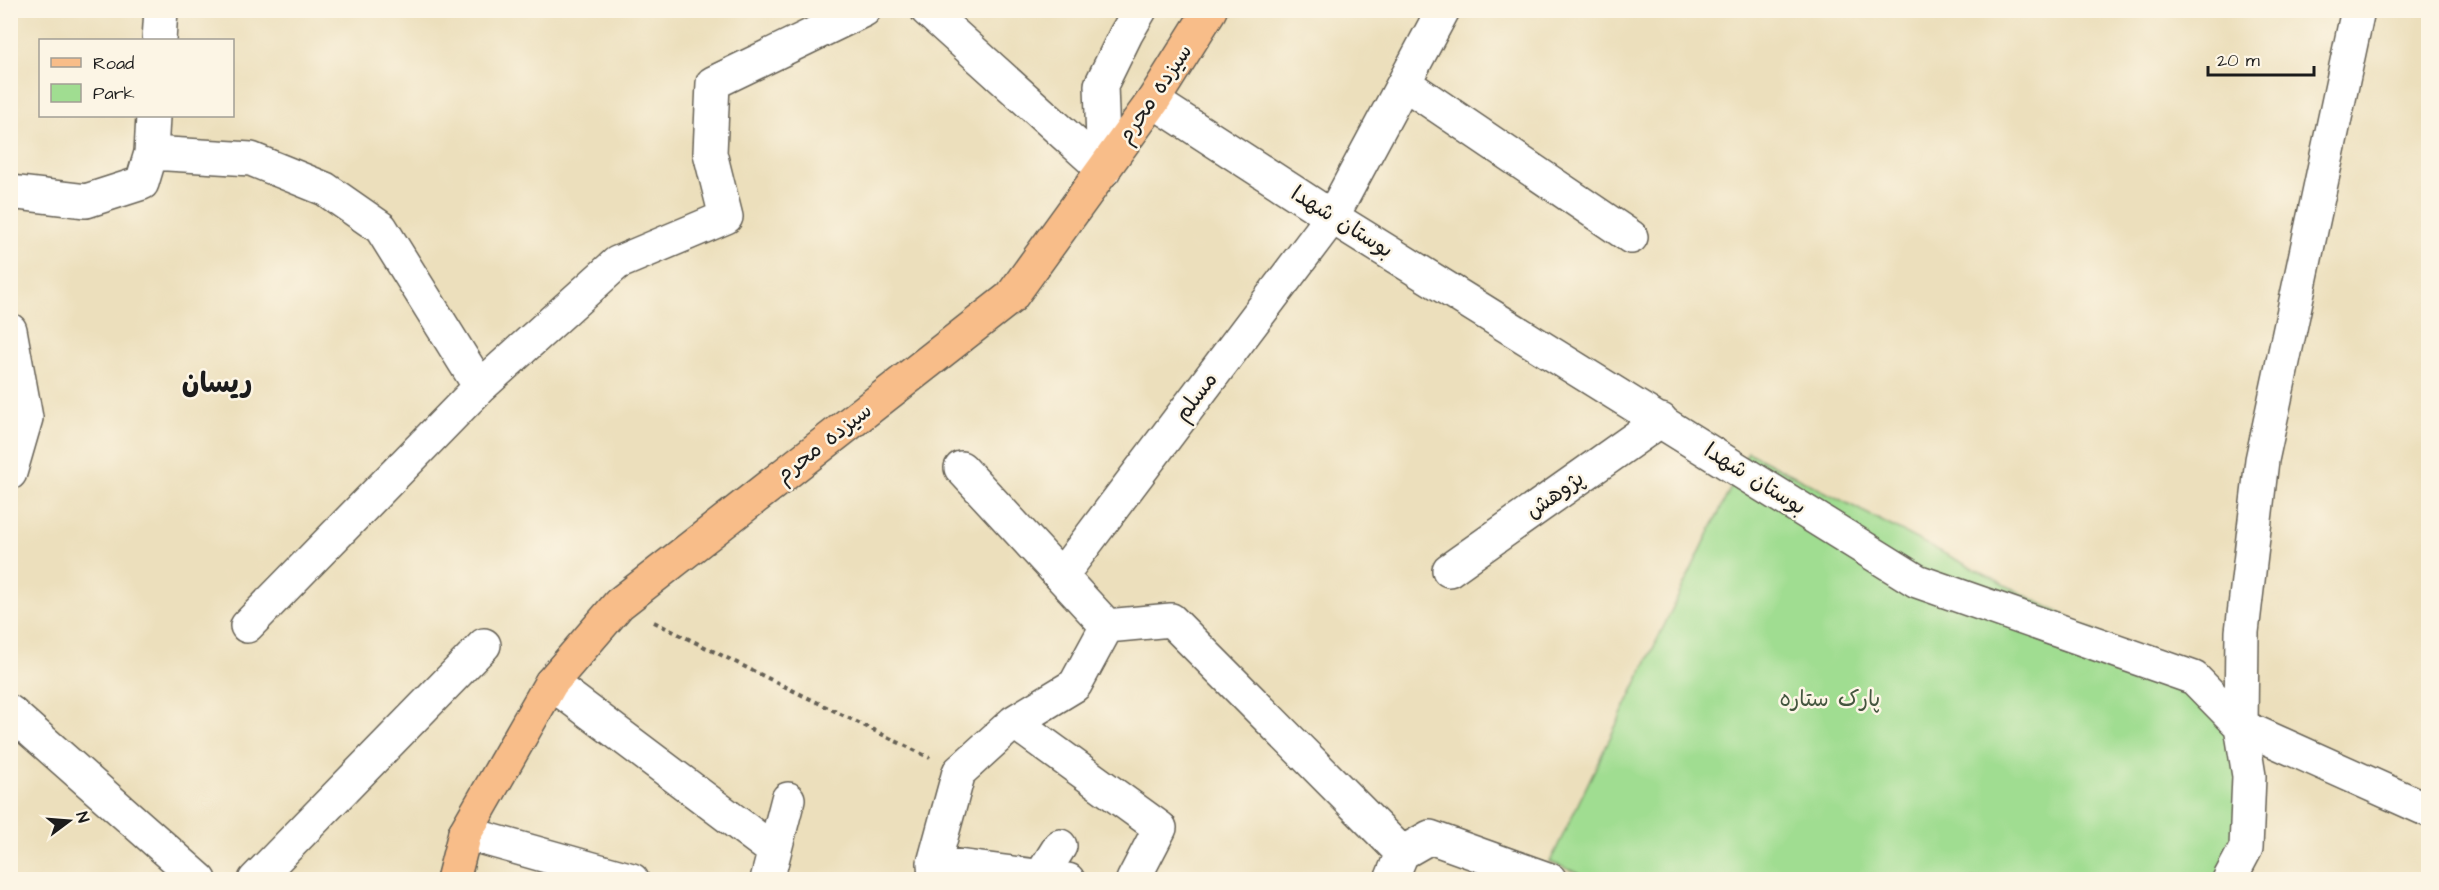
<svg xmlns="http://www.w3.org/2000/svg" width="2439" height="890" font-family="'Architects Daughter','Playpen Sans Arabic',sans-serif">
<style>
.green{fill:#a0dd91;stroke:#5e7c56;stroke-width:1.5}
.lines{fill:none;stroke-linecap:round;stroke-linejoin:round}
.minor-casing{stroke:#656054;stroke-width:36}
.major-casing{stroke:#656054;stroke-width:36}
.path{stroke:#656054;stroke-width:4;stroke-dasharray:4.5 4.5;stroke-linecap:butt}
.minor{stroke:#fff;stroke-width:33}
.major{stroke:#f8bd89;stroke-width:33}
.labels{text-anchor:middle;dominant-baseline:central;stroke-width:5;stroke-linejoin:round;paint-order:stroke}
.street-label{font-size:22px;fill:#1c1c1c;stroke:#fcf5e5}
.park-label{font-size:22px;fill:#44563f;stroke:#fcf5e5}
.district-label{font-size:28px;font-weight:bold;fill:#1c1c1c;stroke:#fcf5e5}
</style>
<rect width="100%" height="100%" fill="#fcf5e5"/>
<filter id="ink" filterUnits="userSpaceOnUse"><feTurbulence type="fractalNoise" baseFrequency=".0167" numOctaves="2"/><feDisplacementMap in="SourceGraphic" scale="12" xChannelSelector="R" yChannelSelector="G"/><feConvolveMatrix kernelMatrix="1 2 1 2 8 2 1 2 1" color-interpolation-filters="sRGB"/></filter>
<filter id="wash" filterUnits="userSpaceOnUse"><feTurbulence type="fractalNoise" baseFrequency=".008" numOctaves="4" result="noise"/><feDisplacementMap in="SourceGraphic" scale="24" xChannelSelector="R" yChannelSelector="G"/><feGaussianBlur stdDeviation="1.35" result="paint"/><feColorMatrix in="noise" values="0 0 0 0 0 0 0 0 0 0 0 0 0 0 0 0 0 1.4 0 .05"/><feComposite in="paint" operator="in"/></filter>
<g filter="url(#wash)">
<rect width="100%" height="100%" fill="#ecdfbc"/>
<path class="green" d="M1748,452L2193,682L2241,726L2243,847L2226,879L1595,880L1550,862Z"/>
</g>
<g filter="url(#ink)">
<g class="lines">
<defs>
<path id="minor" d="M927,10L1104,170
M2358,10L2262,460L2242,632L2241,726L2428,810
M159,40L161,10
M1404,83L1631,237
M1153,101L1332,217L1917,581L2194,678L2241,726L2249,776L2246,848L2229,880
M151,153L251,159L325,189L381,228L480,387
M1104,170L1101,85L1126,34L1140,10
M10,192L86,201L142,183L151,153L153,116
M10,330L26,418L10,473
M961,468L1107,626
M1449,570L1661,420
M1061,576L1332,217L1443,10
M247,626L480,387L617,263L726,217L710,153L713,83L864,10
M551,683L773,850
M10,712L200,880
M1014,722L1160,828L1133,880
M465,833L632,880
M934,863L1068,880
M1041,876L1060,846
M255,880L484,645
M767,880L788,799
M935,880L934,863L959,772L1014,722L1075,685L1107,626L1171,620L1402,853
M1391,880L1402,853L1430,837L1550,880"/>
<path id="major" d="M453,880L465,833L551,683L619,604L1011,297L1153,101L1210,10"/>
</defs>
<use href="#minor" class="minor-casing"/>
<use href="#major" class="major-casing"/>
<path class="path" d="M654,622L930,758"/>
<use href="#minor" class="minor"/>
<use href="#major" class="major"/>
</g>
</g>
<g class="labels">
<g class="street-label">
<text transform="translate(1155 94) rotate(-56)">سیزده محرم</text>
<text transform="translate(1342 222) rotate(32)">بوستان شهدا</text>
<text transform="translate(1196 397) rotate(-53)">مسلم</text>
<text transform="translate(824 443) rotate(-38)">سیزده محرم</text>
<text transform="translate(1755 479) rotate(32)">بوستان شهدا</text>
<text transform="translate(1555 495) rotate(-35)">پژوهش</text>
</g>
<g class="park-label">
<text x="1830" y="699">پارک ستاره</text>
</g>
<g class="district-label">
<text x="217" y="383">ریسان</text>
</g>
</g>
<rect width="2439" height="890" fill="none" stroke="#fcf5e5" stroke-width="36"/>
<rect x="39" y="39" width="195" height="78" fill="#fcf5e5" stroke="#a29e95" stroke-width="1.5"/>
<rect x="51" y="58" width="30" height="9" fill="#f8bd89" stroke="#a29e95" stroke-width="1.5"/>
<text x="93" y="69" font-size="18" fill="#1c1c1c">Road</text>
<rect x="51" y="84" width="30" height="18" fill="#a0dd91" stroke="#a29e95" stroke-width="1.5"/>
<text x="93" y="99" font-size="18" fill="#1c1c1c">Park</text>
<g transform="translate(69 821) rotate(74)" stroke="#fcf5e5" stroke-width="4.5" paint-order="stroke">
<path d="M0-4.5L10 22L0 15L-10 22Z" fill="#1c1c1c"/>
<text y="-9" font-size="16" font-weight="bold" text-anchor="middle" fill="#1c1c1c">N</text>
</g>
<path d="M2208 66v9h106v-9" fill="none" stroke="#1c1c1c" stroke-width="3"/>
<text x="2217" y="66" font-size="18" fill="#1c1c1c" stroke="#fcf5e5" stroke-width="4.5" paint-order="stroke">20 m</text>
</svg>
